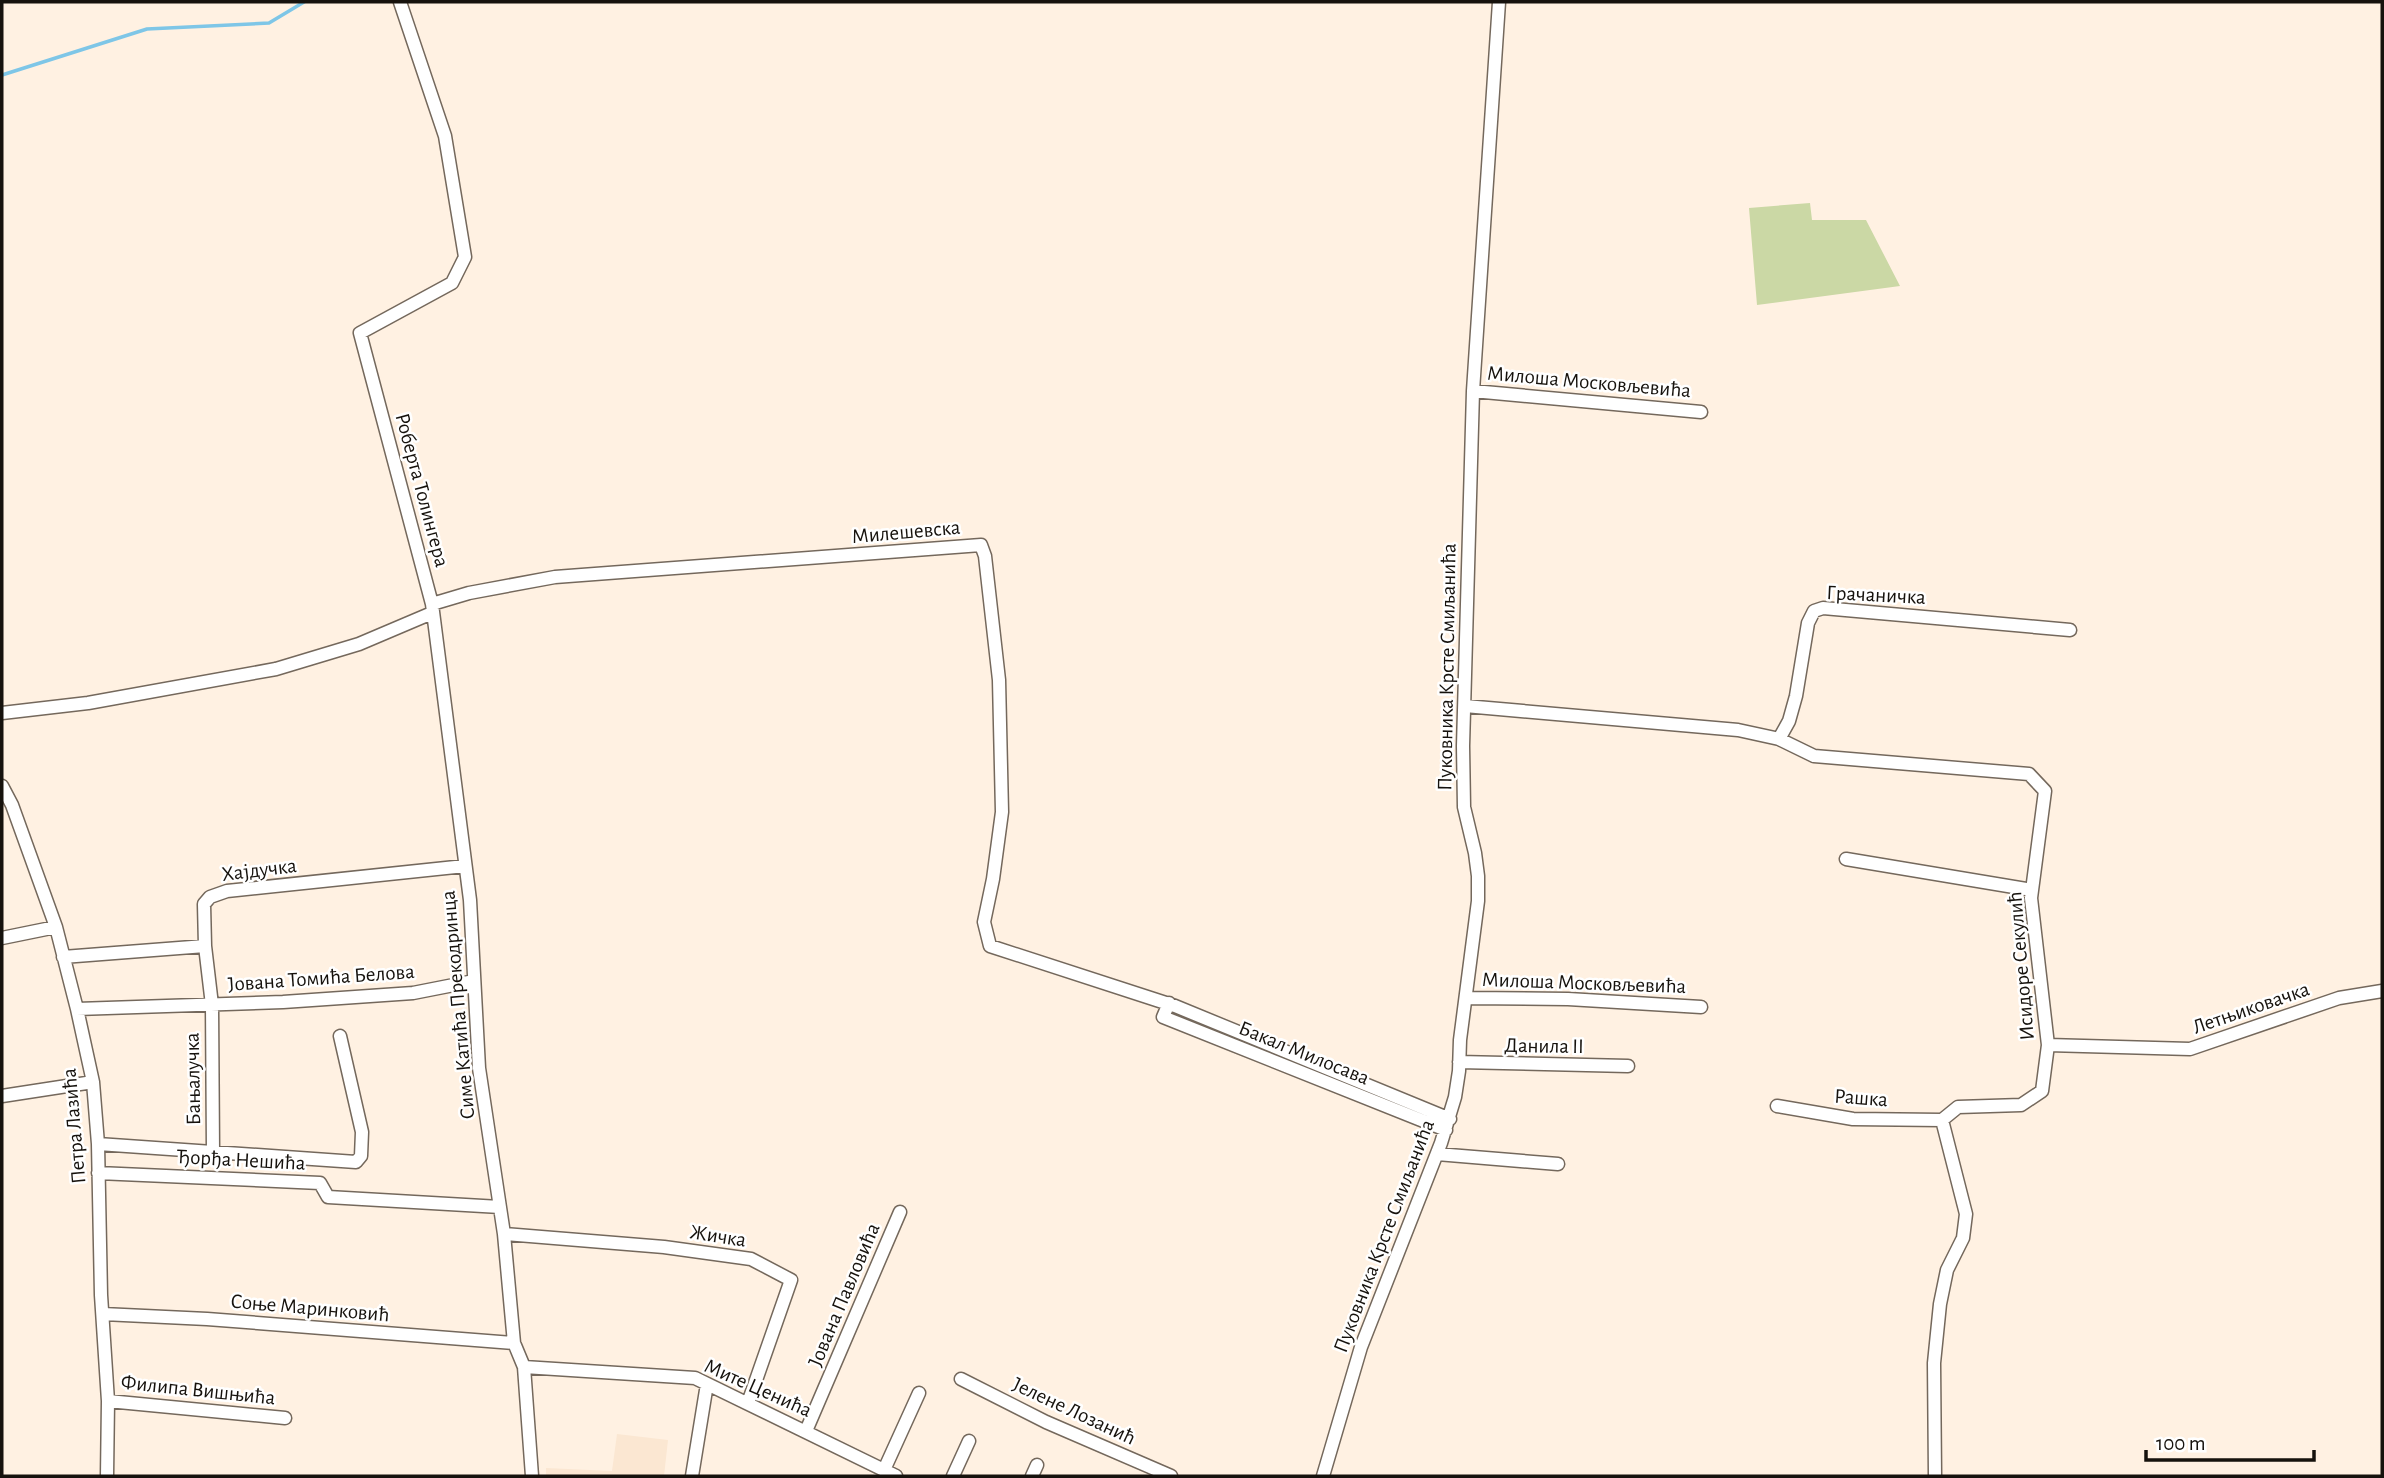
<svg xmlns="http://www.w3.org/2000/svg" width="2384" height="1478" font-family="'Alegreya Sans',sans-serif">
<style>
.built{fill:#fbe7d2}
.green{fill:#cbd8a5}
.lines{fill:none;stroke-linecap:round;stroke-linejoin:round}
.stream{stroke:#7ec6e7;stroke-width:3.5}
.minor-casing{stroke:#74685c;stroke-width:15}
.minor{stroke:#fff;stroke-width:12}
.labels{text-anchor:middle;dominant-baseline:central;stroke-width:5;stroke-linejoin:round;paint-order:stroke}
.street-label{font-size:21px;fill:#16120d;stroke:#fff}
</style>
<rect width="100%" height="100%" fill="#fff1e2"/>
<path class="built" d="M617,1434L668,1440L664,1476H546V1468L612,1471Z"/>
<path class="green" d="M1810,203L1812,220H1866L1900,286L1757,305L1749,208Z"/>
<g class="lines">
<path class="stream" d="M2,75L147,29L269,23L304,2"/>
<defs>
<path id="minor" d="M400,2L445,136L465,257L452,283L360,333L432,604L470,900L479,1068L504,1234L514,1343L524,1367L532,1476
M1473,391L1701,412
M432,604L469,593L555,577L981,545L985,556L999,680L1002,812L993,879L984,922L990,946L1175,1006L1450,1119
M1465,706L1738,730L1779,739L1814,756L2029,774L2045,791L2031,898L2048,1045L2042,1091L2021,1105L1958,1107L1942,1120L1966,1214L1963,1238L1947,1270L1940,1304L1934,1363L1935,1476
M2,713L88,703L276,669L359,644L432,613
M1779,739L1789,721L1796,696L1808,623L1814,611L1823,608L2070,630
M2,786L12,805L56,927L77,1009L93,1082L98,1144L101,1295L108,1401L107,1476
M1846,859L2032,890
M2,938L56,927
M63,957L205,946
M1466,998L1568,999L1701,1007
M1169,1003L1163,1017L1446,1130
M77,1009L283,1002L413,993L474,981
M2048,1045L2190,1049L2339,998L2382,991
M1459,1062L1628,1066
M2,1096L93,1082
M1777,1106L1853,1119L1942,1120
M98,1144L356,1162L361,1156L362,1132L340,1036
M213,1152L212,1005L205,946L204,904L210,897L227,891L465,866
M1437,1154L1558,1164
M98,1173L320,1183L328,1197L500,1207
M504,1234L664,1247L751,1259L791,1280L748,1403
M103,1314L207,1319L514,1343
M524,1367L695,1378L896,1476
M961,1379L1046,1422L1171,1476
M108,1401L285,1418
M806,1431L900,1212
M884,1470L919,1393
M692,1476L707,1384
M953,1476L969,1441
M1032,1476L1037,1465
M1323,1476L1361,1347L1441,1143L1455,1097L1459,1071L1460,1040L1478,901V876L1475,853L1464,807L1463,746L1473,391L1499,2"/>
</defs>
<use href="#minor" class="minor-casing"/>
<use href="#minor" class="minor"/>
</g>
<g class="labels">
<g class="street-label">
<text transform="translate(1589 382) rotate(5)">Милоша Московљевића</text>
<text transform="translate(422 490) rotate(75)">Роберта Толингера</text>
<text transform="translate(906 532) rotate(-5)">Милешевска</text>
<text transform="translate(1876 595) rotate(3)">Грачаничка</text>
<text transform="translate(1447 667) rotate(-89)">Пуковника Крсте Смиљанића</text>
<text transform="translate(259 870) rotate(-7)">Хајдучка</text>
<text transform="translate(2021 966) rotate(-95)">Исидоре Секулић</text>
<text transform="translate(321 978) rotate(-4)">Јована Томића Белова</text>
<text transform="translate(1584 983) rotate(2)">Милоша Московљевића</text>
<text transform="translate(458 1005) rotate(-95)">Симе Катића Прекодринца</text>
<text transform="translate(2251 1008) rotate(-19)">Летњиковачка</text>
<text transform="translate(1544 1046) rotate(1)">Данила II</text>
<text transform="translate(1304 1053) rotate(22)">Бакал Милосава</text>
<text transform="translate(193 1079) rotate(-91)">Бањалучка</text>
<text transform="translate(1861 1098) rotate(4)">Рашка</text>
<text transform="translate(74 1126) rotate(-95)">Петра Лазића</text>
<text transform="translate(241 1160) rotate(3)">Ђорђа Нешића</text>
<text transform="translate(718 1236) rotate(9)">Жичка</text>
<text transform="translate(1384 1236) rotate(-69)">Пуковника Крсте Смиљанића</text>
<text transform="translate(844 1295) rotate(-67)">Јована Павловића</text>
<text transform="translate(310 1308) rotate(5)">Соње Маринковић</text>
<text transform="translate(758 1388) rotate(24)">Мите Ценића</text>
<text transform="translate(198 1390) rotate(6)">Филипа Вишњића</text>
<text transform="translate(1074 1411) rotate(25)">Јелене Лозанић</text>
</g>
</g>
<rect width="2384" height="1478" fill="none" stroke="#16120d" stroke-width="7"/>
<path d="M2146 1450v10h168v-10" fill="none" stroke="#16120d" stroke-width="3.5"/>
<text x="2156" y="1450" font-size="21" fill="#16120d" stroke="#ffffff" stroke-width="5" paint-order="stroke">100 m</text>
</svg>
